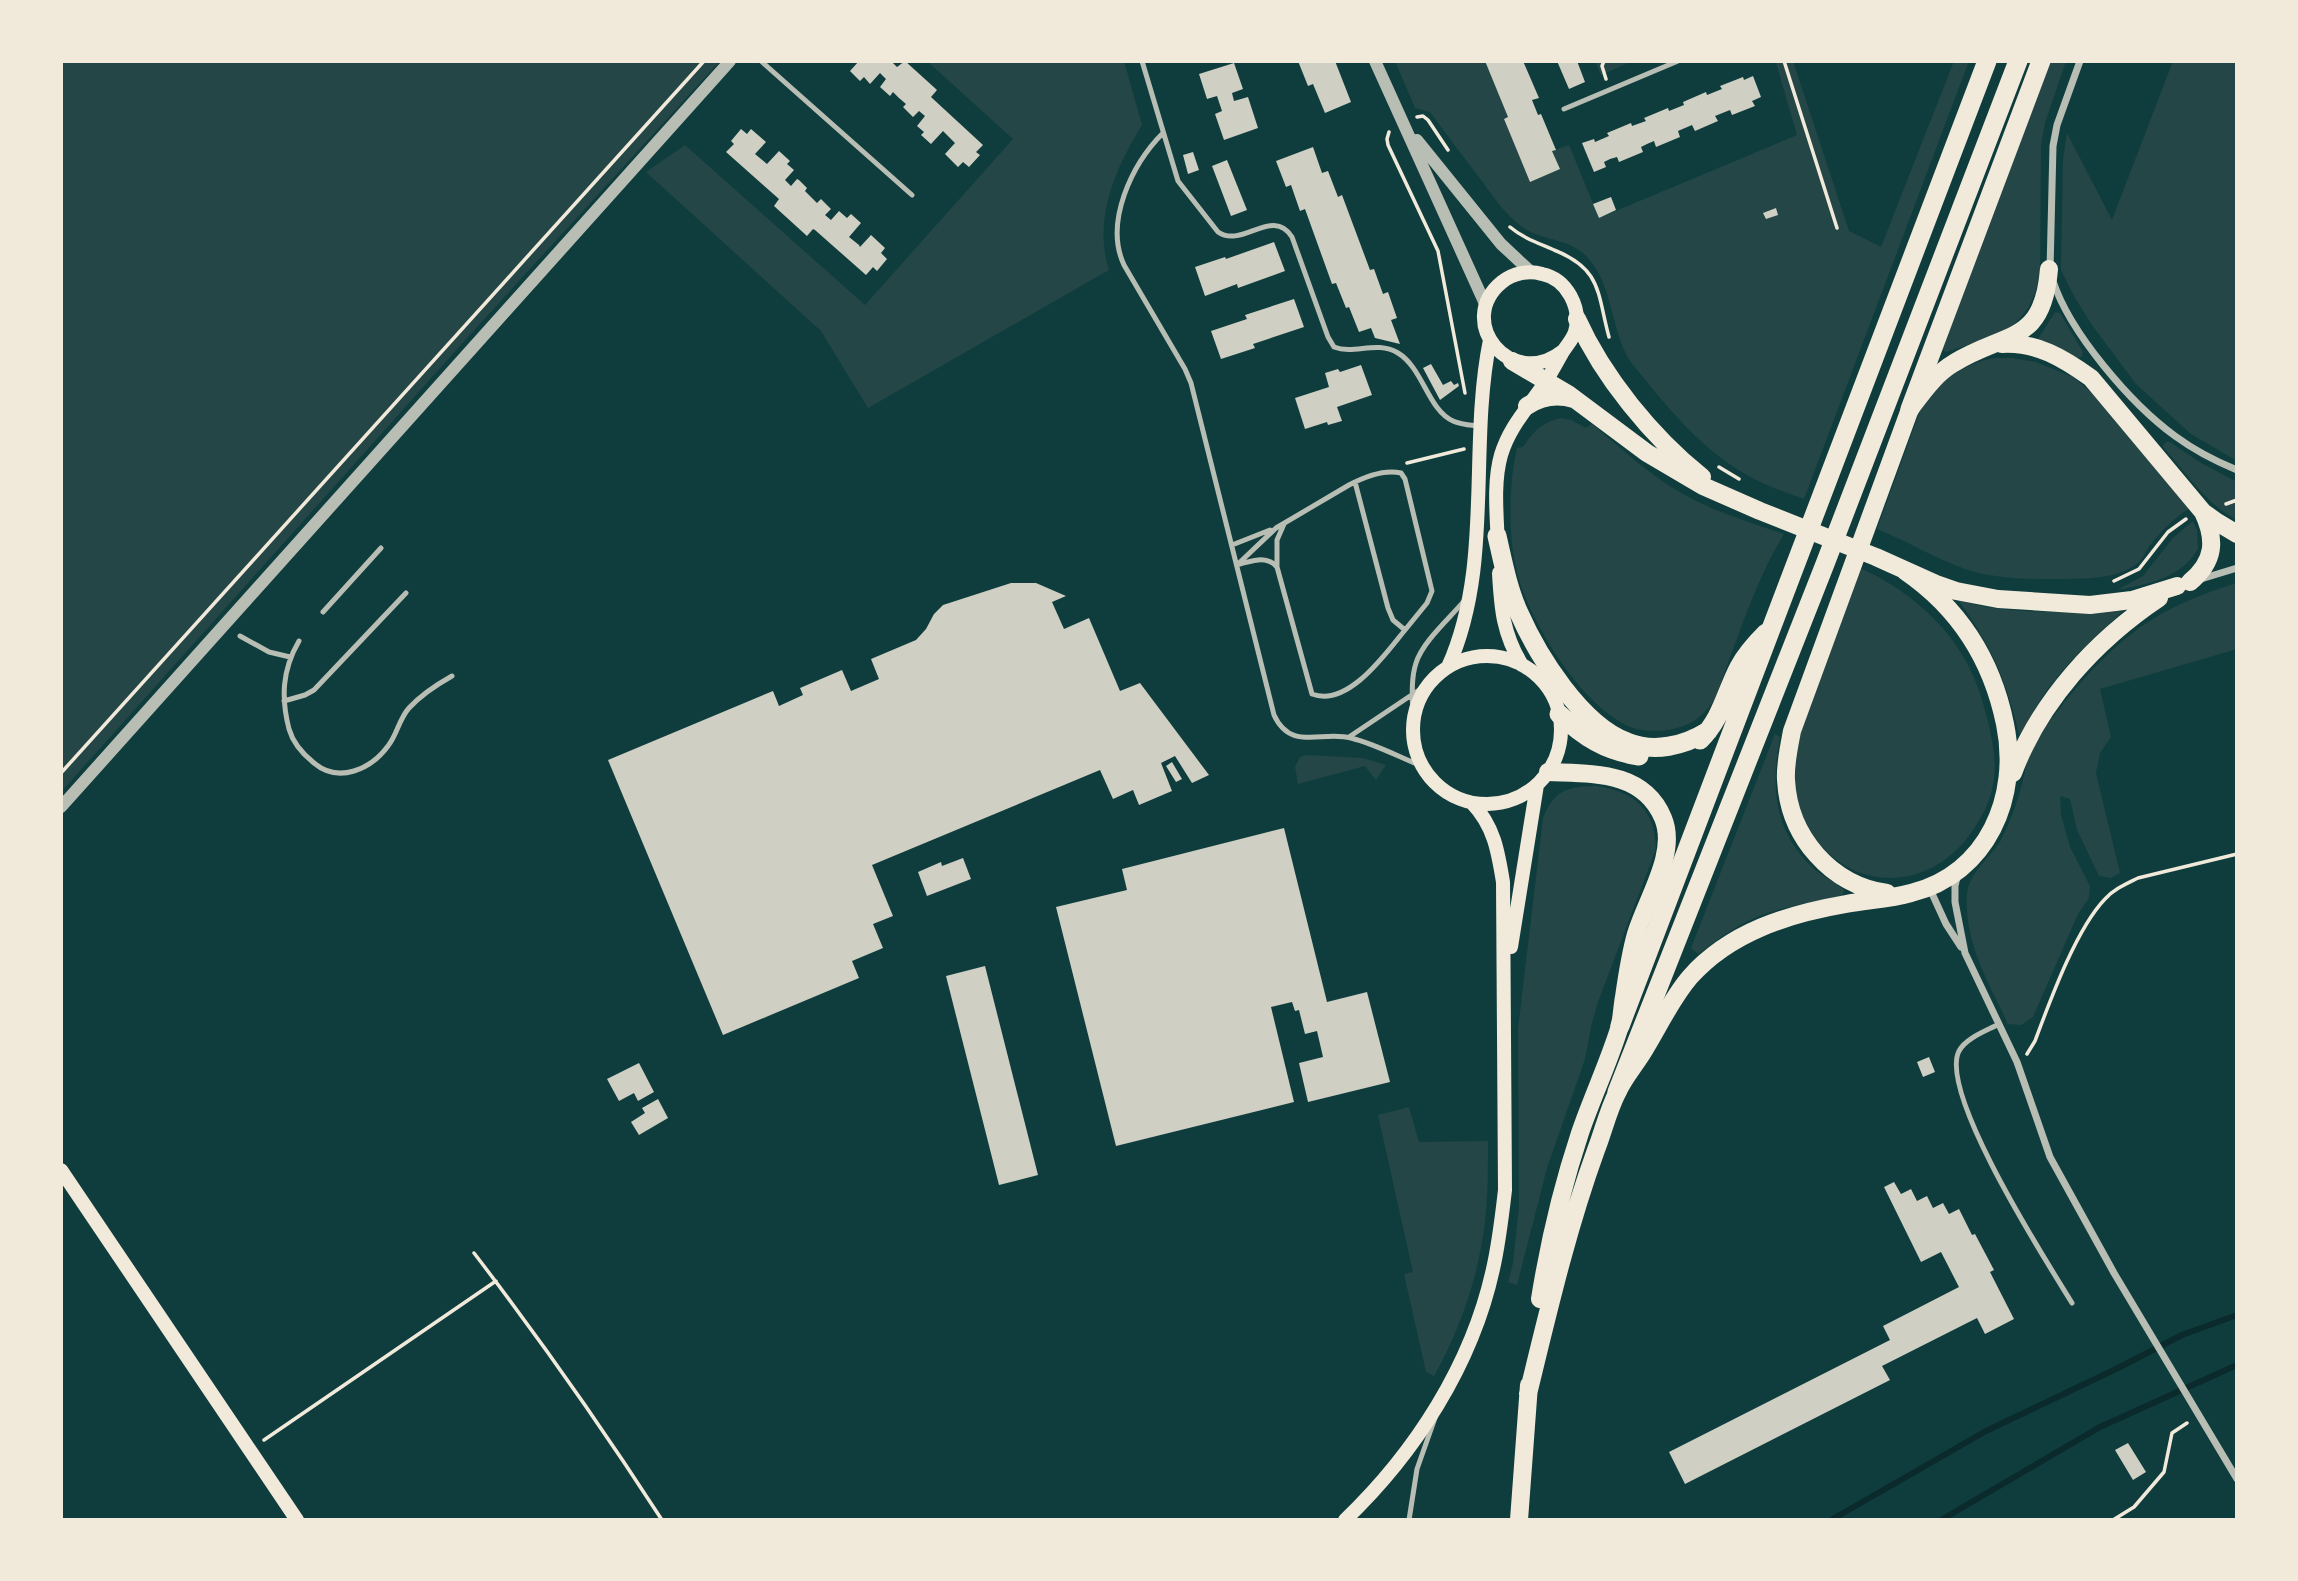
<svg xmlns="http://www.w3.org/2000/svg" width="2298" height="1581" font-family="Lato,sans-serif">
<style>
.green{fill:#244646}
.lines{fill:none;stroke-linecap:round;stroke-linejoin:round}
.stream{stroke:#0a2a2b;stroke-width:6}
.building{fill:#cfcfc3}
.path{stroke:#f1e9da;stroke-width:3.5}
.service{stroke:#b8beb3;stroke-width:5}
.minor{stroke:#b8beb3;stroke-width:7}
.tertiary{stroke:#b8beb3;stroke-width:12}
.secondary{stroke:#f1e9da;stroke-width:14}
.primary{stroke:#f1e9da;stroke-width:18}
.trunk{stroke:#f1e9da;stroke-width:19}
</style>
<rect width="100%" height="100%" fill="#0f3d3e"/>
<path class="green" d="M61,61H720L467,338L61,792Z
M927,61H1124L1142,125C1115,169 1093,219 1109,270L868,408L821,331L646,172L685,145L865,305L1013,139Z
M1395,61H1485L1508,117L1504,119L1530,181L1559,169L1552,151L1569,145L1599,218L1797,135L1776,63L1793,61L1849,231L1881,247L1954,61H1969L1804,499C1784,492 1764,485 1745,474C1697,446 1664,403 1630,361C1610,328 1614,288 1588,258C1572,239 1545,241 1525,229C1507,217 1494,198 1482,181C1464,158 1447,135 1430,112L1415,108Z
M1595,61H1633L1601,75Z
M2050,61H2066L2045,123L2041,145L2040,272C2030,332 1997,335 1946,352L1941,349Z
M2173,61H2237V461L2191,434L2136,384L2092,325L2075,298L2061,270L2063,160L2067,133L2112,220Z
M2055,312L2060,313L2083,352L2082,357L2077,358L2064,350L2038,339Z
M1994,358H2013L2036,362L2073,377L2092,393L2189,509C2173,518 2162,531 2150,545C2145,552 2142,562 2134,566C2113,579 2090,578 2067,579C2032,579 1998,580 1965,569C1934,558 1907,541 1877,529L1920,411C1937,382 1961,365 1994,358Z
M1561,418L1571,420L1586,428L1592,424C1620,447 1647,473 1678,491C1711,511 1748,522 1784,534C1753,585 1736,644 1715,699C1702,718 1690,726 1668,730C1655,732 1638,731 1626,725C1580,702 1538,633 1521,586C1507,546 1508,488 1517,448L1523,447C1533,432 1542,422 1561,418Z
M2166,442H2170L2201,463L2237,482V520C2206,504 2186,473 2164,448L2163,445Z
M2193,521L2197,530L2198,549C2180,579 2148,584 2117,590L2143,576L2173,538Z
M1860,568C1916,593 1965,639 1982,700C1989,724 1997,753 1994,778C1992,796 1985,812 1975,827C1926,905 1823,891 1798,801C1791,775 1796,748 1803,723Z
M2237,583V649L2100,689L2111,737L2100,753L2096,773L2120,873L2111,878L2099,876L2077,830L2070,799L2060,796L2061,815L2070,847L2090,886L2089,898L2078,914L2033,1017L2021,1025L2008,1024C1988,981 1964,943 1967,894C1969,870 1995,855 2003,836C2010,821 2016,806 2020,791C2024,779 2025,766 2030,755C2040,733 2056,712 2072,693C2124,632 2160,607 2237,583Z
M1958,600C2010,616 2064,611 2119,610L2121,613C2079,651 2047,681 2022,733L2019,734C2006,679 1991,645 1958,600Z
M1775,734L1780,737C1771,789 1773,830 1814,869C1822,876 1840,884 1844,891L1842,896C1811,902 1778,907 1750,920C1731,929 1714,942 1698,954L1691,948Z
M1306,755L1363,758L1386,765L1376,780L1365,766L1298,784L1295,767L1300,757Z
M1596,786C1634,792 1655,808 1656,849L1598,1002L1592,1023L1585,1059L1547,1168L1517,1285L1508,1282L1513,1263L1519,1206L1518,1029L1543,818C1555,789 1567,787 1596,786Z
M1409,1107L1419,1142L1488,1141C1488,1165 1488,1189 1486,1212C1481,1268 1462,1327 1434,1376L1426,1372L1404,1274L1413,1272L1378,1115Z"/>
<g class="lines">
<path class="stream" d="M1831,1520L1986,1431L2116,1369L2182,1335L2237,1315
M1941,1520L2100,1427L2237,1365"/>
</g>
<path class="building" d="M859,61H891L897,67L905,61L937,90L931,97L983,145L976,152L980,155L969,167L963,162L958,167L945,154L955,143L943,131L931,144L921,135L924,132L917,126L925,116L919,111L913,117L903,107L906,104L899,98L893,92L890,96L880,87L886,79L880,73L870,84L864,77L860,81L850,71Z
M1298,61H1335L1351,102L1325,113L1313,84L1308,86Z
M1485,61H1523L1539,98L1532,100L1538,115L1541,114L1556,150L1552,151L1560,169L1530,182L1504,119L1508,117Z
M1557,61H1577L1585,82L1569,89Z
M1234,63L1243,89L1232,93L1234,101L1248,97L1258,128L1224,140L1215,114L1222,111L1217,96L1207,99L1199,74Z
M1753,76L1761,97L1752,101L1755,106L1732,115L1730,110L1715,116L1718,121L1695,131L1692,125L1678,131L1680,137L1656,147L1654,141L1647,144L1641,147L1643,152L1619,162L1617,157L1610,159L1604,162L1606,167L1594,172L1582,143L1594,139L1595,142L1609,136L1607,133L1631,123L1632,126L1646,121L1644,118L1668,108L1669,111L1684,105L1683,102L1706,92L1707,95L1722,89L1720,86L1743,77L1744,80Z
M741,129L747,134L751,129L766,142L755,154L767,164L779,151L790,161L787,164L794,170L785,180L791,186L797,179L799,180L807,188L805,191L817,203L821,199L831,209L825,215L831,220L839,211L847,218L851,214L861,223L849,237L859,245L860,247L871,235L885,248L881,253L887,259L877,271L873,267L866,275L815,230L813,229L807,236L774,206L779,199L726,152L734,144L731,141Z
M1313,147L1322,173L1328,171L1338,197L1342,195L1370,270L1374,269L1383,294L1388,292L1397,318L1391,320L1400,344L1375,338L1371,328L1359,332L1349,307L1346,308L1336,283L1332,284L1305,209L1300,211L1291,185L1286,187L1276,161Z
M1193,152L1199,170L1188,174L1183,155Z
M1227,160L1247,210L1231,216L1212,166Z
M1611,197L1616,210L1599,218L1593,204Z
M1776,208L1778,215L1766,219L1763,213Z
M1274,242L1285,271L1238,288L1237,284L1205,296L1195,267L1225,257L1226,259Z
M1294,299L1304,327L1253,344L1255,348L1221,359L1211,331L1247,319L1245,315Z
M1431,364L1443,385L1451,381L1454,385L1458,383L1459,386L1440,400L1423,368Z
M1361,365L1372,395L1337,407L1342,421L1328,425L1327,422L1305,429L1295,398L1329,387L1325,373L1338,369L1340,372Z
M1011,583H1036L1066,596L1052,602L1064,629L1089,618L1120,691L1140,683L1209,775L1192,783L1175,756L1161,763L1172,791L1139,805L1133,790L1113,799L1100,770L872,865L893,916L873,924L883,948L852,961L859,978L723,1035L608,760L773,691L779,706L803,695L800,688L842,670L851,691L879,679L871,659L916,640L926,629L934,614L943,605Z
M1172,762L1182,779L1176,782L1166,766Z
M1284,828L1327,1002L1367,992L1390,1082L1308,1102L1299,1063L1323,1057L1317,1031L1305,1034L1299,1010L1295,1011L1292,1002L1271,1007L1294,1102L1116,1146L1056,907L1127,890L1122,869Z
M963,858L971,879L927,896L918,872L941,862L942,866Z
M985,966L1038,1175L999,1185L946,976Z
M1929,1057L1935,1072L1923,1077L1917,1062Z
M639,1063L654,1092L638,1101L634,1093L619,1101L607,1079Z
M658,1099L668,1118L639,1135L631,1122L645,1113L642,1108Z
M1894,1182L1901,1194L1911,1189L1917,1201L1927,1196L1933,1208L1943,1203L1949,1214L1959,1209L1972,1235L1975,1234L1994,1270L1990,1272L2014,1319L1985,1334L1977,1318L1882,1366L1890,1380L1685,1484L1669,1452L1890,1340L1883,1326L1959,1287L1941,1252L1921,1262L1884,1187Z
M2128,1443L2146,1472L2133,1480L2115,1450Z"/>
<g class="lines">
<path class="path" d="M1604,61L1602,66L1606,79
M1611,61H1625
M1784,61L1837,228
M1417,117L1423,116L1428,120L1448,150
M1389,132L1387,139L1388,145L1438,251L1465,393
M1510,227C1523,238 1538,243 1554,250C1602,269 1597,293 1609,337
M1407,463L1464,449
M1719,467L1739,479
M2226,504L2237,500
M2114,581L2139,569L2168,532L2186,519
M61,773L704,61
M2027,1054L2035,1041C2050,1001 2076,929 2105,899C2114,889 2126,884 2138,878L2237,854
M474,1253C540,1339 603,1429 662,1520
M264,1440L496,1281
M2113,1520L2134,1507L2164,1472L2172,1433L2187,1423"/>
<path class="service" d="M761,61L912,195
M1142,61L1178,181L1218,232C1242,249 1273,206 1292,237L1328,337L1334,347C1355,355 1376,340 1398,353C1423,368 1428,410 1453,421C1461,425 1471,425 1480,426
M1564,109L1678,61
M1163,133C1132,164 1104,222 1124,265L1185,369L1191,383L1274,715C1291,752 1322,730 1351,738C1375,744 1399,757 1422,766
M1284,524L1277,540V567L1312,694C1348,708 1386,653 1405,630
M1232,545L1270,530
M1240,564C1252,561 1266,555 1276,566
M1237,565L1276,528L1349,485C1364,477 1384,469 1401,473L1405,479L1432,591L1427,603L1405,630L1393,620L1388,608L1355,482
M323,612L381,548
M240,636L269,652L290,657
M299,641C282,670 281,698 289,729C293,743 304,755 314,763C339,784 371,769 388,746C397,735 399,719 409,708C421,695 436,685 452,676
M284,701L305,695L314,690L406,593
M1413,724C1413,705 1410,681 1416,663C1423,641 1450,618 1464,601
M1349,737L1428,684
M1999,1024C1986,1031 1966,1038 1959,1051C1938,1093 2047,1262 2072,1303
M1409,1520L1417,1469L1435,1418"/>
<path class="minor" d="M2050,270L2053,146L2057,125L2080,61
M2053,281C2070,333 2131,404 2175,436C2194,450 2215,461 2237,470
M2201,579L2237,568
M1958,873L1955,886V902L1965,953L2017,1062L2050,1157L2114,1273L2237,1479
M1929,887L1946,924L1961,947"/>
<path class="tertiary" d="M1375,61L1486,306
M1417,140L1501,244L1531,272
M61,807L730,61"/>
<path class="secondary" d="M1498,546C1497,517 1493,483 1501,455C1509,428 1526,410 1542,387C1549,377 1555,366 1561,355C1565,347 1572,341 1575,332C1582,308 1567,279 1542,274C1529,270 1513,273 1502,282C1454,321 1511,392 1563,351
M1499,573C1501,609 1503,634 1522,665
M1413 730a74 74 0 1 1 148 0a74 74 0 1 1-148 0Z
M1448,667C1494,565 1468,448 1490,340
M1511,947L1537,785
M61,1170L297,1520
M1345,1520C1415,1453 1472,1365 1493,1269C1499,1243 1502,1216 1505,1190L1503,882C1498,851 1494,826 1472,803"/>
<path class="primary" d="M1577,319C1603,377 1652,437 1702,477
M2002,344C2037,342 2063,358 2091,378L2203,512L2217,522L2237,534
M1512,361L1568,394L1647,453L1703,486L1760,511L1876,557L1936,584L1956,591L1998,599L2090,605L2132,600L2177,586
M1527,406C1542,396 1557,394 1574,399
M2190,582C2215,561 2216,540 2203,512
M2013,773C2040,701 2096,640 2159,598
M1887,893C1831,885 1789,837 1786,780C1785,764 1789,747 1792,731L1910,409C1923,392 1935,374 1954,363C2006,331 2043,345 2049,269
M1540,1299C1549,1243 1562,1187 1580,1133C1592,1098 1608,1064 1619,1029C1622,1019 1622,1007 1624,997C1627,976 1630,955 1636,934C1646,900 1678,853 1663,818C1643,770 1591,774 1548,772
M1528,1394C1548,1312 1567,1230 1596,1150C1603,1132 1608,1111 1617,1093C1624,1077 1637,1063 1646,1047C1660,1024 1672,998 1690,977C1730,932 1788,914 1846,904C1868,900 1890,899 1911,893C1988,874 2020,796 2005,724C1992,660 1959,608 1905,571
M1519,1520L1529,1385"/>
<path class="trunk" d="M1910,409L2041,61
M1497,536C1503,562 1508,589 1519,613C1538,656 1581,725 1627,742C1654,753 1684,746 1708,731
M1559,714C1584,737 1605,751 1639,756
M1700,740C1722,718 1725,694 1739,667C1746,654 1756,643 1766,633
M1620,1026L1987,61
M1617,1092L1825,564L2018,61"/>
</g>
<rect width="2298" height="1581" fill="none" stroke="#f1e9da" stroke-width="126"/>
</svg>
